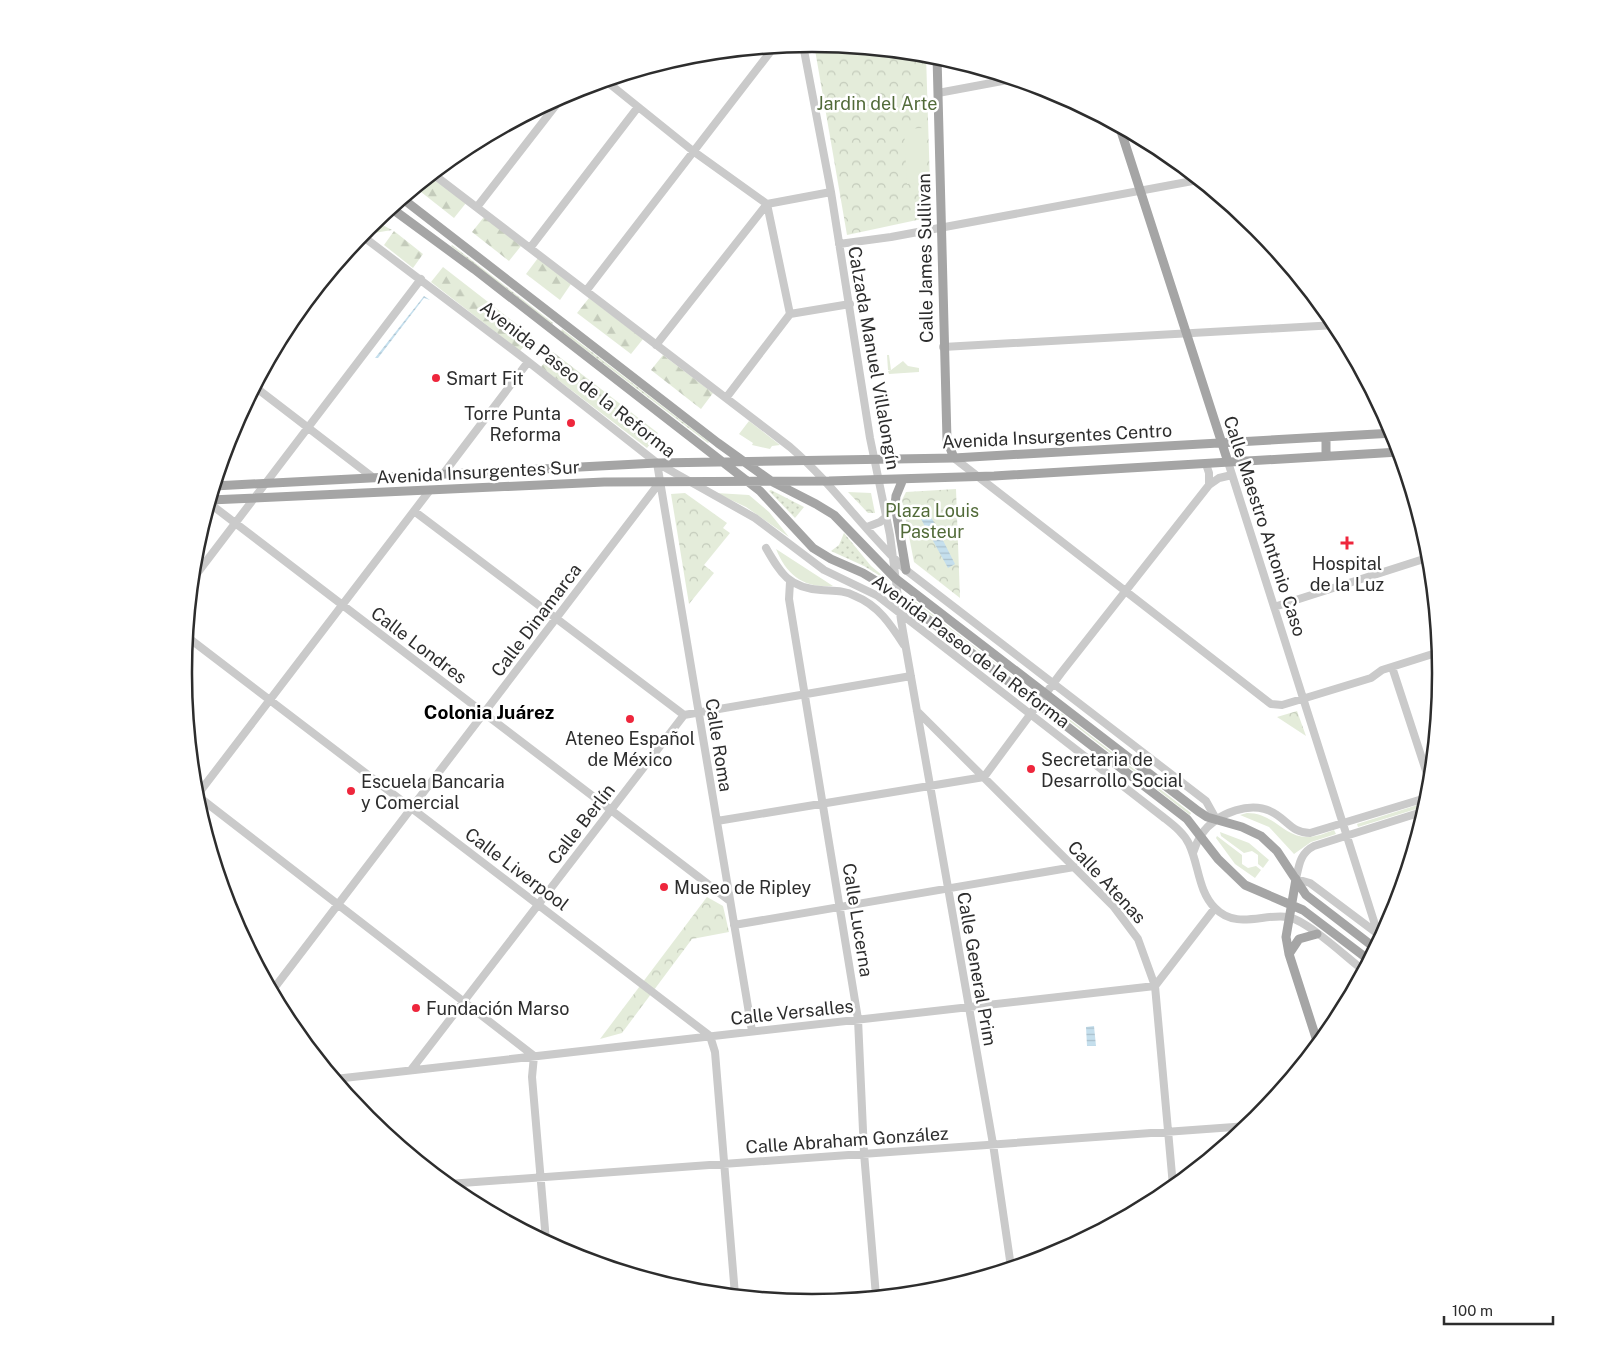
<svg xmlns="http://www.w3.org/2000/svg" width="1624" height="1346" font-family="'Public Sans',sans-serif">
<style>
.grass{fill:url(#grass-dots)}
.forest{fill:url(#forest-firs)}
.park{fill:url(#park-crowns)}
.garden{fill:#e4ecda}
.water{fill:url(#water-rules)}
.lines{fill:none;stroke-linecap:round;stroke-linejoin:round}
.minor{stroke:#cacaca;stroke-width:8}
.major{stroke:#a5a5a5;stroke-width:9}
.poi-dot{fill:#ee263c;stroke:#fff;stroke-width:2}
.labels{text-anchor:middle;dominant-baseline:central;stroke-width:5;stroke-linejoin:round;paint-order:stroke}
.park-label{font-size:18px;fill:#526b39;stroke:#fff}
.street-label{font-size:18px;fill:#2d2d2d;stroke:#fff}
.poi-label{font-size:18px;fill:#2d2d2d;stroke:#fff;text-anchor:start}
.neighbourhood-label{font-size:19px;font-weight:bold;fill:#000;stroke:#fff}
.rim{fill:none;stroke:#2d2d2d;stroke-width:2.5}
</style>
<defs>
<pattern id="grass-dots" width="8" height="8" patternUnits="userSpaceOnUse" patternTransform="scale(1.25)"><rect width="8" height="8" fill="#e4ecda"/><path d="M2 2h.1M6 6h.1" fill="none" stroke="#c4cbbb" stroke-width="1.8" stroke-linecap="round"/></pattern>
<pattern id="forest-firs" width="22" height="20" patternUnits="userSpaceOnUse" patternTransform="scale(1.25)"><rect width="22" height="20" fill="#e4ecda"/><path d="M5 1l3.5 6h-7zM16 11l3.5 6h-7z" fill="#c4cbbb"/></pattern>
<pattern id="park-crowns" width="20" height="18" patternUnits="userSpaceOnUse" patternTransform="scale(1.25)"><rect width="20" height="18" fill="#e4ecda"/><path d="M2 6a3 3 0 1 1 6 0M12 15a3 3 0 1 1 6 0" fill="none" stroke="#c4cbbb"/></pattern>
<pattern id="water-rules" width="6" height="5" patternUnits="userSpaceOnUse" patternTransform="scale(1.25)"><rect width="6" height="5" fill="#c5dfed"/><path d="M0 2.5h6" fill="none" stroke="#aac0cc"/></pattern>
</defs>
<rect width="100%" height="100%" fill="#fff"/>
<path class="grass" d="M452,245L553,323L552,324L451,246Z
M562,329L709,442L708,443L561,331Z
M771,490L804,507L795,518L769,491Z
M844,533L871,566L890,582L864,566L831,551L839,545Z"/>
<path class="forest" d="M430,176L466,203L454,218L416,188Z
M484,217L521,246L509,261L472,232Z
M375,221L392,230L368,234L364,232Z
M394,231L423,254L413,268L384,245Z
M538,258L571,284L560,300L526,274Z
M443,267L532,336L520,351L431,282Z
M589,298L643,339L631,354L577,313Z
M553,352L658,433L647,448L541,367Z
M663,355L713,393L701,409L651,370Z"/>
<path class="park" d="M814,44L926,55L931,217L847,235Z
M956,489L960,598L914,562L902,500L906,492Z
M848,492L871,493L875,513H868Z
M685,493L727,523L723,528L730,533L704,565L714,573L689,604L671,494Z
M1297,711L1306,736L1277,717Z
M707,897L723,906L729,932L692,939L622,1033L600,1039Z"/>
<path class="garden" d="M924,128L927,182L907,184L904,129Z
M887,355H889L891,370L903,361L908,366L919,368V372L889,374L888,371L891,370H888Z
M749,421L780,445L772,446L770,449L752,445L753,443L739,434Z
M716,493L749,495L769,512L789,537L746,507Z
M776,549L833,586C804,588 787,576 776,549Z
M915,601L1031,690L914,602Z
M1055,708L1191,813L1190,815L1054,709Z
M1427,802L1426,806L1358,827L1357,824Z
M1247,813C1275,813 1284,838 1308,837C1316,837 1326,833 1334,830L1336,834L1311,842L1294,854L1269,827L1240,815Z
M1220,832L1249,843L1269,860L1263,868L1258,864V855L1252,851L1244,853L1221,836Z
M1217,836L1242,855V864L1248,868L1256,866L1261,870L1255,878L1235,864L1216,838Z"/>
<path class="water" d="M424,296L430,300L424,298L378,358H375Z
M925,505L955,564L948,568L916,510Z
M1094,1026L1096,1046H1087L1086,1027Z"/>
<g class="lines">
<path class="minor" d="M803,45L831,192L870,438L890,535L901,620L993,1144L1011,1267
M606,81L693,151L767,204L831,192
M938,93L1013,79
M433,174L790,447C833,484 865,532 906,570L1206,801L1216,819
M767,204L790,314
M477,207L563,96
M361,235L521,356L657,463L755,518L824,570L878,596L1163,817C1173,825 1184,833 1189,844C1199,865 1198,891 1215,908C1236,930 1264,913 1288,917C1308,921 1346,957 1363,970
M839,244L891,237L1198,180
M530,248L638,107
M586,291L774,47
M790,314L850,304
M656,345L767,204
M943,347L1336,325
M255,387L371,476
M726,398L790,314
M954,458L1271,704L1282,705L1312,696L1371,678L1382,670L1439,652
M1228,462L1378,934
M657,463L752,1031
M444,473L528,362
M1209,485L1219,478L1232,475
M209,503L730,901
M414,511L684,715
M867,527L880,522L887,516
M766,548C781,574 789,588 821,590C833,591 844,590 855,596C878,605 891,625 904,645
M192,580L421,279
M790,582L789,599L858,1019L864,1153L876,1296
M1274,607L1430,557
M186,636L710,1036L715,1052L735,1295
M1392,667L1430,783
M917,711L1114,907L1138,939L1155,986L1173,1186
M684,715L911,676
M195,794L534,1056L532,1077L546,1241
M195,798L430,490
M717,821L984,777L1061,673L1209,485V473L1206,464
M1193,853C1195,847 1198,840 1201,835C1216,813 1253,798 1277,815C1289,823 1294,833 1310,833L1429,797
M734,925L1074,867
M1378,934L1310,883L1296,879C1299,865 1300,853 1314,846L1425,811
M272,991L660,482
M411,1070L684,715
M335,1079L1155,986L1215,908
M448,1184L1248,1126"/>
<path class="major" d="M937,56L947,440L954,458
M1120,128L1228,462
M403,199L718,443L771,481L816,504L834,515L895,578L1198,811L1207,817L1242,827L1261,836L1277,851L1306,895L1375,948
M391,208L474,269L760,491L813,548L831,559L863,573L886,587L1187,819L1218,859L1245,885L1303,910L1369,960
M1326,437V456
M903,479L896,496L895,505L906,570
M214,486L657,463L954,458L1394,433
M210,500L604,482L829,481L994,476L1399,452
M1296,879L1286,937L1289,954L1318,1044
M1289,954L1299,939L1317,934"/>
</g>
<g class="poi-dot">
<circle cx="436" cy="378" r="5"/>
<circle cx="571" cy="423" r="5"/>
<path d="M1344.5 535.5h5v5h5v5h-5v5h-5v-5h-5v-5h5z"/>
<circle cx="630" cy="719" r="5"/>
<circle cx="1031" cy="769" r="5"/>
<circle cx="351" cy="791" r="5"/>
<circle cx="664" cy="887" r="5"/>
<circle cx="416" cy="1008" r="5"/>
</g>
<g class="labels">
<g class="park-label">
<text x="877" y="103">Jardin del Arte</text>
<text x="932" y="510">Plaza Louis<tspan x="932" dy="21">Pasteur</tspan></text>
</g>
<g class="street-label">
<text transform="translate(925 258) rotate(-91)">Calle James Sullivan</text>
<text transform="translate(874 358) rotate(80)">Calzada Manuel Villalongín</text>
<text transform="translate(578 379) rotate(38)">Avenida Paseo de la Reforma</text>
<text transform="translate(1057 436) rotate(-3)">Avenida Insurgentes Centro</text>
<text transform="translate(478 472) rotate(-3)">Avenida Insurgentes Sur</text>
<text transform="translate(1265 526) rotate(72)">Calle Maestro Antonio Caso</text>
<text transform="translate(536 620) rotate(-53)">Calle Dinamarca</text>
<text transform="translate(419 645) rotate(37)">Calle Londres</text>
<text transform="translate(971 651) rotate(37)">Avenida Paseo de la Reforma</text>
<text transform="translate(719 745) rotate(81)">Calle Roma</text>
<text transform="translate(581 824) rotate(-52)">Calle Berlín</text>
<text transform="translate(517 869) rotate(37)">Calle Liverpool</text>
<text transform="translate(1107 882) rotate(47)">Calle Atenas</text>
<text transform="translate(858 920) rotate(81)">Calle Lucerna</text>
<text transform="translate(977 969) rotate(80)">Calle General Prim</text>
<text transform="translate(792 1012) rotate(-6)">Calle Versalles</text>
<text transform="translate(847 1140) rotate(-4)">Calle Abraham González</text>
</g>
<g class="poi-label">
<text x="446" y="378">Smart Fit</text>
<text x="561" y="413" text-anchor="end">Torre Punta<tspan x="561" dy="21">Reforma</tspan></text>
<text x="1347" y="563" text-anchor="middle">Hospital<tspan x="1347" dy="21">de la Luz</tspan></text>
<text x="630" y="738" text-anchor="middle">Ateneo Español<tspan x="630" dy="21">de México</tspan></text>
<text x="1041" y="759">Secretaria de<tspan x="1041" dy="21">Desarrollo Social</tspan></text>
<text x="361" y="781">Escuela Bancaria<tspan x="361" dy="21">y Comercial</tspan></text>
<text x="674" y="887">Museo de Ripley</text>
<text x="426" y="1008">Fundación Marso</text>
</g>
<g class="neighbourhood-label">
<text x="489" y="712">Colonia Juárez</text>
</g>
</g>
<path d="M0 0H1624V1346H0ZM812 52H812A620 620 0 0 1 1432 672V674A620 620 0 0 1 812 1294H812A620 620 0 0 1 192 674V672A620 620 0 0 1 812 52Z" fill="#fff" fill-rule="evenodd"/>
<path class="rim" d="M812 52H812A620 620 0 0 1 1432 672V674A620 620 0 0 1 812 1294H812A620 620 0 0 1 192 674V672A620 620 0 0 1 812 52Z"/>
<path d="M1444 1316v8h109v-8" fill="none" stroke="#2d2d2d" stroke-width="2.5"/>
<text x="1452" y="1316" font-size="15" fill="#2d2d2d" stroke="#ffffff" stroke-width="4" paint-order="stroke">100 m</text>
</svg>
